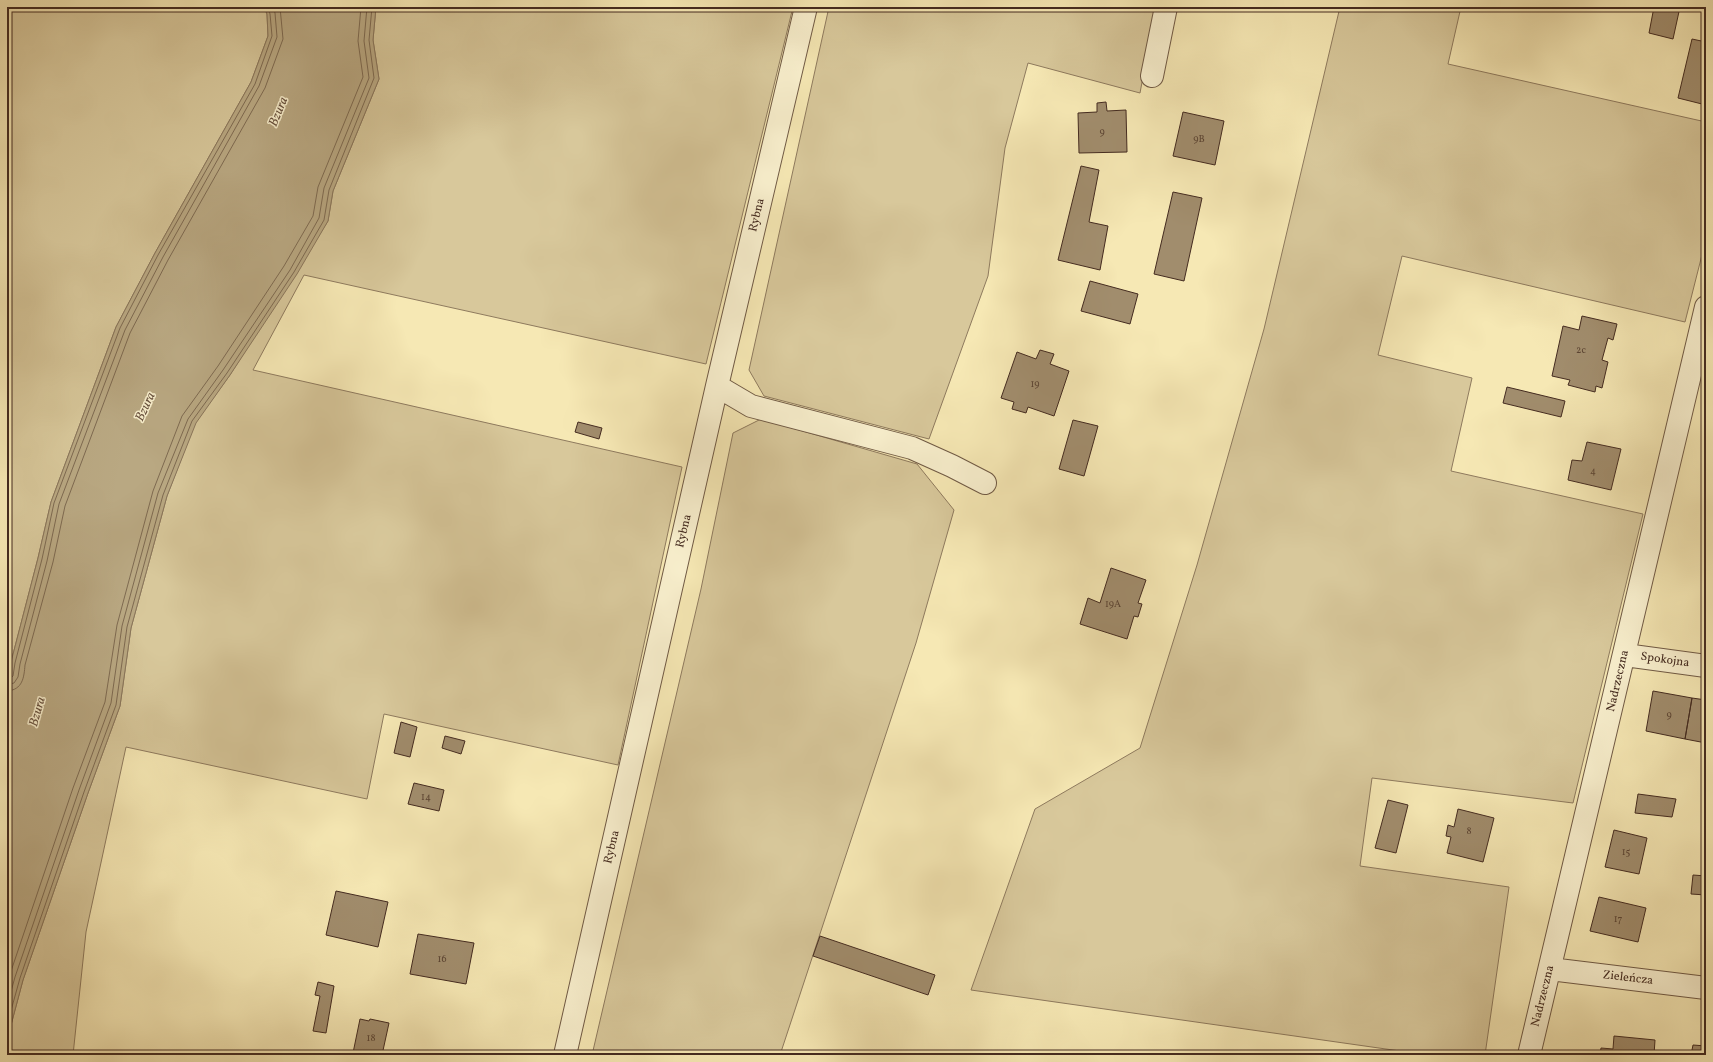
<svg xmlns="http://www.w3.org/2000/svg" width="1713" height="1062" font-family="Vollkorn,serif">
<style>
.green{fill:#d8c89b;stroke:#8e7a5e}
.water{fill:#b9a882;stroke:#8a765b}
.lines{fill:none;stroke-linecap:round;stroke-linejoin:round}
.shore{stroke:#7e6a51;stroke-width:1}
.building{fill:#a18d6d;stroke:#442b20}
.street-casing{stroke:#705a45;stroke-width:24}
.street{stroke:#f9f0ce;stroke-width:22}
.labels{text-anchor:middle;dominant-baseline:central;stroke-width:3;stroke-linejoin:round;paint-order:stroke}
.number-label{font-size:10px;fill:#5b4433}
.street-label{font-size:12px;fill:#442b20;stroke:#f9f0ce}
.water-label{font-size:13px;font-style:italic;fill:#67503d;stroke:#f9f0ce}
</style>
<rect width="100%" height="100%" fill="#f6e8b4"/>
<filter id="stains"><feTurbulence type="fractalNoise" baseFrequency=".005" numOctaves="4"/><feColorMatrix values="0 0 0 0 .2 0 0 0 0 .09 0 0 0 0 .02 0 0 0 .5 -.17"/></filter>
<radialGradient id="worn" r=".72"><stop offset=".6" stop-color="#630" stop-opacity="0"/><stop offset="1" stop-color="#630" stop-opacity=".3"/></radialGradient>
<path class="green" d="M7,7H264L267,14L268,36L251,82L155,253L116,327L51,502L38,558L11,662H7Z
M376,7H793L706,364L304,275L253,370L682,467L618,765L384,714L367,799L126,747L86,932L73,1055H7V1040L23,980L88,793L120,706L131,628L167,496L195,423L230,375L328,221L333,191L379,79L373,40Z
M829,7H1156L1140,93L1028,63L1005,148L988,276L929,439L764,396L749,370Z
M1340,7H1461L1448,64L1706,122V239L1685,322L1402,256L1378,355L1472,378L1451,471L1643,514L1573,803L1372,778L1360,866L1509,887L1485,1055H1428L971,990L1035,809L1140,748L1197,565L1264,329Z
M761,419L917,464L954,510L916,643L780,1055H592L701,589L733,433Z"/>
<path class="water" d="M264,7H376L373,40L379,79L333,191L328,221L297,274L230,375L196,423L167,496L131,628L120,706L88,793L23,980L7,1040V690L11,662L38,558L51,502L116,327L155,253L251,82L268,36L267,14Z"/>
<g class="lines">
<path class="shore" d="M7,680L10,679L13,676L15,663L42,559L54,503L120,328L158,255L255,84L272,36L270,14L268,7
M7,685L14,683L18,677L20,664L47,561L59,504L125,330L163,257L259,86L277,37L275,13L273,7
M7,691C23,690 24,677 25,665L53,562L65,506L130,333L168,260L265,88L283,39L280,7
M7,983L73,788L105,702L117,625L153,491L182,416L218,366L284,266L313,216L318,187L363,77L358,41L361,7
M7,1006L15,977L79,790L111,703L122,626L158,493L188,419L223,370L290,270L319,218L324,188L369,78L364,41L367,7
M7,1025L20,978L84,792L116,705L127,627L163,495L192,421L227,373L294,272L324,220L329,190L374,78L369,40L372,7"/>
</g>
<path class="building" d="M1654,7H1680L1673,39L1649,33Z
M1692,39L1706,42V105L1678,98Z
M1106,102L1107,111L1126,110L1127,152L1079,153L1078,113L1097,112V103Z
M1183,112L1224,121L1215,165L1173,156Z
M1081,166L1099,170L1089,222L1108,226L1100,270L1058,260Z
M1173,192L1202,198L1184,281L1154,274Z
M1090,281L1138,294L1130,324L1081,311Z
M1582,316L1617,324L1613,340L1608,338L1602,360L1608,362L1602,388L1596,386L1595,392L1568,385L1570,380L1552,376L1563,326L1579,330Z
M1040,350L1054,354L1050,364L1069,371L1054,416L1028,407L1026,413L1012,409L1014,402L1001,398L1017,352L1036,359Z
M1507,387L1565,401L1561,417L1503,403Z
M1073,420L1098,426L1084,476L1059,469Z
M578,422L602,428L599,439L575,432Z
M1587,442L1621,449L1611,490L1568,480L1572,460L1582,461Z
M1111,568L1146,580L1138,603L1142,604L1138,617L1134,616L1127,639L1080,624L1088,598L1100,603Z
M1653,691L1692,698L1685,739L1646,731Z
M1692,698L1706,700V743L1685,739Z
M401,722L417,727L410,757L394,753Z
M445,736L465,741L461,754L442,748Z
M414,783L444,790L439,811L408,804Z
M1638,794L1676,799L1672,817L1635,813Z
M1388,800L1408,805L1396,853L1375,848Z
M1458,809L1494,818L1483,862L1447,853L1451,837L1446,836L1448,825L1454,827Z
M1614,830L1647,838L1639,874L1605,867Z
M1693,875L1706,876V895L1691,894Z
M336,891L388,902L378,947L326,935Z
M1599,897L1646,908L1638,942L1590,931Z
M418,934L474,943L466,984L410,974Z
M820,936L935,975L928,995L813,956Z
M318,982L334,986L326,1033L313,1031L320,996L315,995Z
M360,1019L369,1021L370,1019L389,1023L382,1055L353,1053Z
M1614,1036L1655,1040L1654,1055H1600L1601,1048L1613,1049Z
M1693,1045L1706,1046V1055H1691Z"/>
<g class="lines">
<defs>
<path id="street" d="M1152,76L1166,7
M717,386L751,406L912,448L952,466L985,483
M1625,655L1706,666
M1550,969L1706,988
M565,1055L717,386L806,7
M1529,1055L1706,307"/>
</defs>
<use href="#street" class="street-casing"/>
<use href="#street" class="street"/>
</g>
<g class="labels">
<g class="number-label">
<text x="1102" y="132">9</text>
<text x="1199" y="139">9B</text>
<text x="1581" y="350">2c</text>
<text x="1035" y="384">19</text>
<text x="1593" y="471">4</text>
<text x="1113" y="604">19A</text>
<text x="1669" y="715">9</text>
<text x="426" y="797">14</text>
<text x="1469" y="831">8</text>
<text x="1626" y="852">15</text>
<text x="1618" y="919">17</text>
<text x="442" y="959">16</text>
<text x="371" y="1038">18</text>
</g>
<g class="street-label">
<text transform="translate(757 215) rotate(-77)">Rybna</text>
<text transform="translate(684 531) rotate(-77)">Rybna</text>
<text transform="translate(1665 660) rotate(8)">Spokojna</text>
<text transform="translate(1618 681) rotate(-77)">Nadrzeczna</text>
<text transform="translate(612 847) rotate(-77)">Rybna</text>
<text transform="translate(1628 978) rotate(7)">Zieleńcza</text>
<text transform="translate(1543 996) rotate(-76)">Nadrzeczna</text>
</g>
<g class="water-label">
<text transform="translate(279 112) rotate(-68)">Bzura</text>
<text transform="translate(146 407) rotate(-65)">Bzura</text>
<text transform="translate(38 712) rotate(-74)">Bzura</text>
</g>
</g>
<rect width="1713" height="1062" fill="none" stroke="#f6e8b4" stroke-width="24"/>
<rect x="8" y="8" width="1697" height="1046" fill="none" stroke="#442b20" stroke-width="2"/>
<rect x="12" y="12" width="1689" height="1038" fill="none" stroke="#442b20"/>
<rect width="100%" height="100%" filter="url(#stains)"/>
<rect width="100%" height="100%" fill="url(#worn)"/>
</svg>
